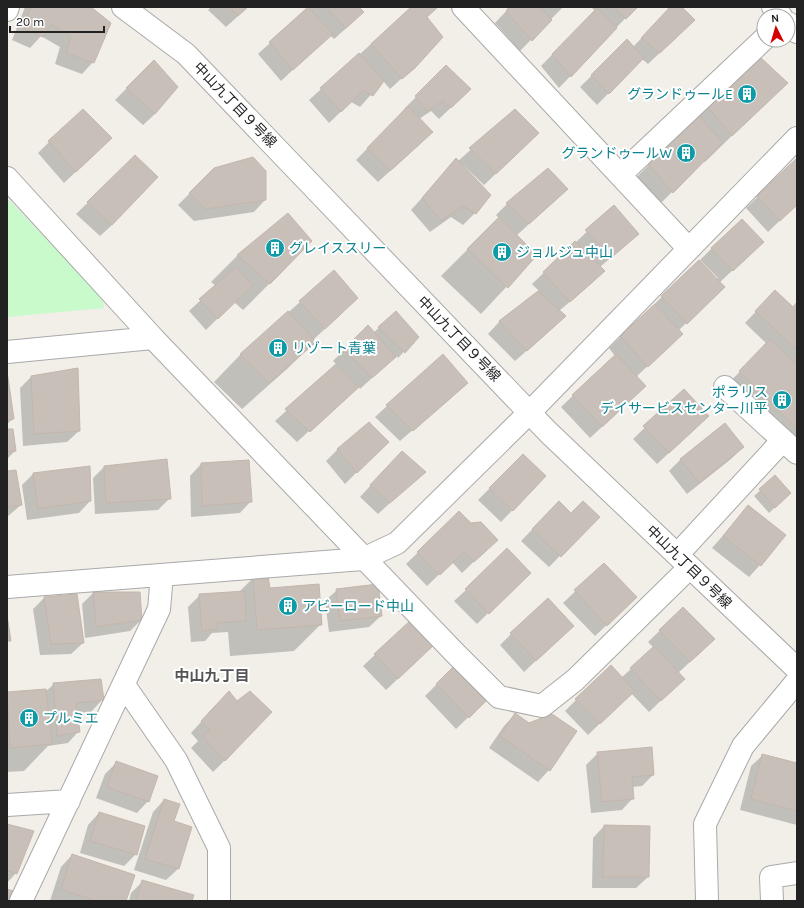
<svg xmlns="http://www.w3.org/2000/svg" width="804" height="908" font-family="Karla,'Noto Sans JP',sans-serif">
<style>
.park{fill:#c8facc}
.shadow{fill:#0003}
.building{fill:#c7bfb8;stroke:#c4b6ab}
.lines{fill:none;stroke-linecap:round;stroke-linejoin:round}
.minor-casing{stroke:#a9a9a9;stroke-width:24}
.minor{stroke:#fff;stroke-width:22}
.labels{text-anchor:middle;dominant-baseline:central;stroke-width:4;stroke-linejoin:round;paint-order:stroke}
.culture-label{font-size:14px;fill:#0d838f;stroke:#fff;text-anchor:start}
.street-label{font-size:14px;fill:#222;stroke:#fff}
.neighbourhood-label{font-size:15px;font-weight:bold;fill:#555;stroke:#fff}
</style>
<rect width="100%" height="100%" fill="#f2efe9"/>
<path class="park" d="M7,198L102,297L104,308L7,317Z"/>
<path class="shadow" d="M25,7H89L93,62L82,74L55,64L60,47L41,36L30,48L12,40Z
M211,7H248L226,27L208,10Z
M309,7H357L351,24L334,39L330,35L281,81L258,54Z
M412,7H437L426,18L414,67L390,89L383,81L360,107L351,102L329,123L309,100Z
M510,7H563L520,51L495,23Z
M591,7H636L559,88L541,66L595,11Z
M671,7H681L682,32L648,64L642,59L597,105L580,87L627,41L633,47Z
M154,61L155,114L143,125L115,100Z
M446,67L459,100L439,119L431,111L419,119L420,144L378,182L356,160L405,110L404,109Z
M786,83L705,162L703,161L645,219L622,192L707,106Z
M515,110L526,145L484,185L463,165L462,166L475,213L463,225L451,217L430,232L411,210L456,160L457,162Z
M49,142L99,150L64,183L38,153Z
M135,157L112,225L100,236L76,214Z
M797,160V204L768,232L746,208Z
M214,169L265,200L254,212L194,221L178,205Z
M567,189L516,236L536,255L481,314L441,276L499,218L496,215L507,204Z
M614,206L638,234L600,267L604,271L592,283L559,311L565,317L515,361L488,334L499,322L539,291L532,284Z
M712,248L751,253L719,283L712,298L678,331L670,345L636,377L633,398L590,438L561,407L615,356L609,348L699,261L716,280L718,278L700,260Z
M238,255L270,283L243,310L234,302L206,330L189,311L216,286L211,282Z
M300,302L345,310L313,340L315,341L288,368L242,409L214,382L240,355Z
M764,303L793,308L797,303V363L795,365L797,367V451L723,389L767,344L745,323Z
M396,312L418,337L398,358L396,356L360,389L358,386L297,442L275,421L337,365L333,361L368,326L373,333Z
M443,355L467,383L400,441L375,417Z
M7,376L13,419L7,424Z
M31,377L79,431L67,442L23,446L20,388Z
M684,390L697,427L657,464L633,439Z
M7,430L15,451L7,459Z
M387,442L345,484L326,461L338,449Z
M743,447L731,459L687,494L669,471L681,459Z
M523,455L545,476L501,522L478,500Z
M391,463L424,472L378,514L360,497Z
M201,464L251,501L240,513L191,517L190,476Z
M104,467L170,498L158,510L95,514L93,478Z
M7,472L21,505L7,517Z
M33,474L90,501L79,513L27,520L22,485Z
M775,477L784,499L769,513L754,496Z
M748,507L760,565L749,577L712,548Z
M459,513L470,524L485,551L462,573L452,562L427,586L406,564Z
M548,513L598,517L549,567L521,541Z
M604,564L624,609L595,636L563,603Z
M253,578L321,624L294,651L230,656L228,632L212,633L205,641L191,642L188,607L200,595L239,592Z
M518,584L477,624L454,601L466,590Z
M337,590L381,616L369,627L329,632L325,601Z
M93,593L141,620L130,631L85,638L82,604Z
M44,598L83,643L71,654L40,655L33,609Z
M683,608L702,651L678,673L672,690L649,712L631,693L588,735L565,711L576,700L621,678L654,648L648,642Z
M412,620L423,655L386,690L363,666Z
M511,634L561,637L524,672L500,645Z
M455,666L487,699L456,729L425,696Z
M54,684L102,700L91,712L77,713L79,731L68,743L48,746L24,771L7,772V694L45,692Z
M217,704L225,760L213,772L191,748L198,741L191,733Z
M515,714L549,770L538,782L489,748L504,726Z
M598,753L653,775L642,786L632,787L633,798L622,810L591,813L586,765Z
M763,755L797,764V825L740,810L751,766Z
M116,763L148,801L137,813L96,798L105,774Z
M164,800L173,822L191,827L178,869L166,880L134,870L153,812Z
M99,813L136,854L124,866L80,853L88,825Z
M7,825L16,873L7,883Z
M604,826L648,877L636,888H592L593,838Z
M72,855L125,901H50L61,867Z
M143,881L191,901H129L131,893Z"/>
<path class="building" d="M31,7H91L111,23L94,63L66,53L71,36L51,24L43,37L23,28Z
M228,7H248L238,16Z
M308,7L333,34L293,70L269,42Z
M326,7H359L364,12L346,28Z
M411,7H438L427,17L443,37L415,68L402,79L371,44Z
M509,7H540L552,20L532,41L506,11Z
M614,7H638L626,19Z
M670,7H682L695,20L660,53L641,38Z
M597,8L617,28L571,77L552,54Z
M627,39L644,58L609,94L591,75Z
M359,53L384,81L373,96L363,91L341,112L320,88Z
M759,56L788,83L732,136L706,105Z
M154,60L178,87L155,114L126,88Z
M446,65L471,89L451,108L443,101L427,111L415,96Z
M408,106L433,132L390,171L367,148Z
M83,109L112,138L76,172L48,141Z
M515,109L539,133L496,174L469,148Z
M698,115L723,142L673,193L648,164Z
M135,155L158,177L112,225L87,202Z
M253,157L266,171V200L206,209L189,193L214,168Z
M456,158L491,195L476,214L463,206L441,221L422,198Z
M797,158V205L780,221L756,196Z
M548,168L568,189L529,224L506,203Z
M614,205L639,234L612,257L585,230Z
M288,213L312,241L270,284L237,255Z
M499,217L537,255L508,288L467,249Z
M742,219L764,242L733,271L711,248Z
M575,241L605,271L570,302L543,272Z
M699,260L725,287L687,324L661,296Z
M236,267L253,285L218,319L199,299Z
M334,270L358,298L325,329L299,301Z
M775,290L793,307L797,302V350L755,311Z
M538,291L566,316L527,351L499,321Z
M655,304L683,334L648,367L620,336Z
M288,311L316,342L269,383L240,354Z
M396,311L419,337L405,353L378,327Z
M368,325L396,357L372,378L344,349Z
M770,339L797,366V429L739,371Z
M443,354L468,383L413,431L386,405Z
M616,354L646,386L602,427L572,395Z
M336,364L359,387L310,432L285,409Z
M78,368L80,431L34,434L31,376Z
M7,371L14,419L7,420Z
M684,389L709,416L669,453L643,426Z
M369,422L389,442L357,473L337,449Z
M725,423L744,447L699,483L680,459Z
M7,429H13L16,451L7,452Z
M402,451L426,472L390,503L370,485Z
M523,454L546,476L513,511L489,488Z
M167,459L171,499L106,503L104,466Z
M249,460L252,502L202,506L201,463Z
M90,466L91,501L38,509L33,473Z
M16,470L22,505L7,507V471Z
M775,475L791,493L775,508L759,489Z
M559,501L571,513L583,501L600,517L561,557L532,529Z
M748,505L786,535L761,566L723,536Z
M459,511L471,523L481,522L498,540L474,562L464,552L440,575L417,552Z
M507,548L531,573L489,614L465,589Z
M604,563L637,597L607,626L574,590Z
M268,576L270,588L319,584L322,625L257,630L253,577Z
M378,584L382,616L340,621L336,589Z
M245,591L246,621L217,623V629L202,631L199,594Z
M93,592H140L142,620L96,627Z
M77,594L84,643L51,644L44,597Z
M548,598L574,626L536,661L510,633Z
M683,607L715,639L690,662L659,630Z
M7,615L11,641H7Z
M412,619L436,643L398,679L374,654Z
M654,646L685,679L661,701L630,668Z
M455,665L488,699L469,718L436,684Z
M611,665L635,691L600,724L575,699Z
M101,679L104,700L76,703L80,732L57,736L53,683Z
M46,689L52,744L10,748L7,692Z
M229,691L237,701L250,691L272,712L225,761L202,736L210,730L201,721Z
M515,713L529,723L552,714L577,731L550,771L500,736Z
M652,747L654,775L632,777L634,799L602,802L597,752Z
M762,754L797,763V811L751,799Z
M116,761L158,776L149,802L107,787Z
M164,799L180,804L174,821L192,827L179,869L145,859Z
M99,812L145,826L137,855L90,841Z
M7,824L34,831L17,874L7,870Z
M604,825L650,826L649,877H603Z
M72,854L135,875L126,901H96L61,889Z
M142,880L194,895L192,901H136Z
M7,889L13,891L8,901H7Z"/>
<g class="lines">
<defs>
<path id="minor" d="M123,7L186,54L548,432L797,669
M463,7L689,249
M773,7L781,16
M7,10L8,7
M788,23L797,32
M620,175L764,39
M7,178L153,338L454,652L499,697L542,706L575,680L690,567
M7,352L153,338
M725,387L797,453
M677,555L783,440
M7,587L363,559L397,543L529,413L797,138
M124,685L176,760L219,848V901
M7,805L69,801
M21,901L159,609L162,575
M707,901L705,824L743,746L797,681
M772,901L771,877L797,873"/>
</defs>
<use href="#minor" class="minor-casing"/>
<use href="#minor" class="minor"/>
</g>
<defs>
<symbol id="building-disc" viewBox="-11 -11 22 22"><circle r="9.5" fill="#0f9aa8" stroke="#fff"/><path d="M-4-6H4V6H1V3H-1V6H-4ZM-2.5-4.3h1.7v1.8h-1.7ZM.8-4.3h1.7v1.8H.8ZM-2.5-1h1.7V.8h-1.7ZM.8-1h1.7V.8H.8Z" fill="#fff"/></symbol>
</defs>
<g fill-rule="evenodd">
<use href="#building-disc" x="736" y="83" width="22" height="22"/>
<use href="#building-disc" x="675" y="142" width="22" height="22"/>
<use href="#building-disc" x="264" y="237" width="22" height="22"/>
<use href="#building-disc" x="491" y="241" width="22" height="22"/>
<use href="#building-disc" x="267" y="337" width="22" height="22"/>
<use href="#building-disc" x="771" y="389" width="22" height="22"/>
<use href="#building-disc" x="277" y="595" width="22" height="22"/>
<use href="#building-disc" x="18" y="707" width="22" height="22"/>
</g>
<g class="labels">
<g class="culture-label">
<text x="733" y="94" text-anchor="end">グランドゥールE</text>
<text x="672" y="153" text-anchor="end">グランドゥールW</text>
<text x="289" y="248">グレイススリー</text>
<text x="516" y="252">ジョルジュ中山</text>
<text x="292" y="348">リゾート青葉</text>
<text x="768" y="392" text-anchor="end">ポラリス<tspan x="768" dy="16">デイサービスセンター川平</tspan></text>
<text x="302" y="606">アビーロード中山</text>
<text x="43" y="718">プルミエ</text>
</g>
<g class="street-label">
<text transform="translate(235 105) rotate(46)">中山九丁目９号線</text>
<text transform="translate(459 339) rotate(46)">中山九丁目９号線</text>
<text transform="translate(689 567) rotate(44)">中山九丁目９号線</text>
</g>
<g class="neighbourhood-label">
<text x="212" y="676">中山九丁目</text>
</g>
</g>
<rect width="804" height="908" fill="none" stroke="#222222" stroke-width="16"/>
<g transform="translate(776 28) rotate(355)"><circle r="19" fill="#ffffff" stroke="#a7a7a7"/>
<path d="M0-3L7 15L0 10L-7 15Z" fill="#d40000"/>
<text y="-6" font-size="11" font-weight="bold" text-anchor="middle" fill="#222222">N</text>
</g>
<path d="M10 26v6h94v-6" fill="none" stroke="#222222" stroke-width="2"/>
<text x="16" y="26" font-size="12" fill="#222222" stroke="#ffffff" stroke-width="3" paint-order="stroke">20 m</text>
</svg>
